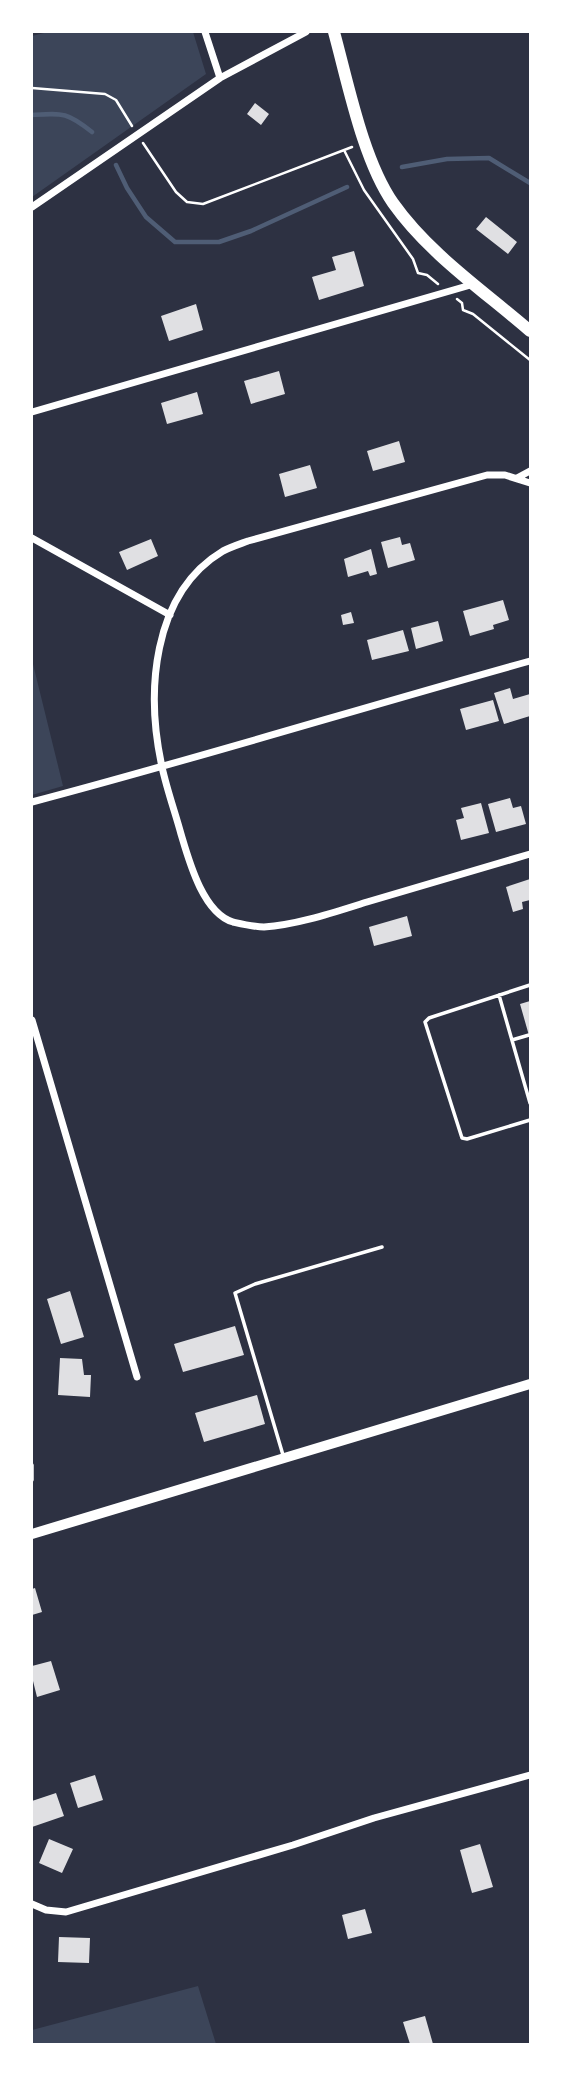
<svg xmlns="http://www.w3.org/2000/svg" width="562" height="2076" font-family="'Roboto Condensed',sans-serif">
<style>
.green{fill:#3c4559}
.lines{fill:none;stroke-linecap:round;stroke-linejoin:round}
.stream{stroke:#4f5d75;stroke-width:4.5}
.building{fill:#e0e0e3}
.path{stroke:#fff;stroke-width:2.5}
.service{stroke:#fff;stroke-width:3.5}
.minor{stroke:#fff;stroke-width:7}
.tertiary{stroke:#fff;stroke-width:10}
.trunk{stroke:#fff;stroke-width:12}
</style>
<rect width="100%" height="100%" fill="#2d3142"/>
<path class="green" d="M48,32H193L206,74L32,197V36Z
M32,660L63,786L32,795Z
M198,1986L216,2044H32V2030Z"/>
<g class="lines">
<path class="stream" d="M32,115C63,113 67,112 92,132
M116,165L127,188L146,217L175,242H219L251,231L347,187
M402,167L447,159L489,158L530,183"/>
</g>
<path class="building" d="M255,103L269,114L261,125L247,114Z
M486,217L517,242L508,254L476,229Z
M354,251L364,286L319,300L312,277L336,270L332,257Z
M196,304L203,330L169,341L161,316Z
M279,371L285,394L251,404L244,381Z
M197,392L203,414L167,424L161,403Z
M399,441L405,462L373,471L367,451Z
M310,465L317,488L285,497L279,474Z
M400,537L402,545L410,543L415,560L388,568L381,542Z
M151,539L158,556L127,570L119,552Z
M371,549L377,574L370,576L368,571L348,577L344,559Z
M503,600L509,620L493,625L494,629L470,636L463,611Z
M351,612L354,623L343,625L341,615Z
M438,621L443,641L416,649L411,628Z
M403,630L409,651L372,660L367,640Z
M510,688L513,699L530,694V716L504,724L494,693Z
M493,700L499,721L466,730L460,709Z
M510,798L513,808L521,806L526,824L496,832L488,804Z
M481,803L489,833L461,840L456,820L464,818L461,808Z
M530,879V900L522,902L523,909L513,912L506,887Z
M407,916L412,936L374,946L369,927Z
M530,1001V1039L520,1004Z
M70,1291L84,1337L61,1344L47,1299Z
M235,1326L244,1355L183,1372L174,1344Z
M60,1358L82,1359L84,1375H91L90,1397L58,1395Z
M257,1395L265,1424L204,1442L195,1413Z
M35,1588L42,1612L32,1615V1589Z
M51,1661L60,1690L37,1697L32,1677V1666Z
M95,1775L103,1800L78,1808L70,1783Z
M56,1793L64,1816L32,1827V1801Z
M49,1839L73,1849L62,1873L39,1863Z
M480,1844L493,1887L472,1893L460,1850Z
M365,1909L372,1933L348,1939L342,1915Z
M59,1937L90,1938L89,1963L58,1962Z
M425,2016L433,2044H410L403,2022Z"/>
<g class="lines">
<path class="path" d="M32,88L105,94L116,100L132,126
M143,143L176,192L187,202L203,204L352,147
M344,150L364,190L413,259L418,273L427,275L438,284
M457,299L462,303L463,310L473,314L530,360"/>
<path class="service" d="M530,985L429,1018L425,1022L462,1138L467,1139L530,1120
M499,995L530,1103
M512,1040L529,1035
M283,1455L235,1293L255,1284L382,1247
M32,1465V1480"/>
<path class="minor" d="M205,32L220,78
M32,207L220,78L306,32
M32,412L474,284
M517,478L530,471
M530,483L505,475H487L248,541C240,544 231,547 223,551C151,594 146,694 162,767C167,790 175,812 181,834C189,861 203,913 233,922C242,924 255,927 264,927C297,925 335,912 367,902C422,886 476,870 530,854
M32,538L170,615
M32,802C199,758 364,707 530,661
M32,1020L137,1377
M32,1904L46,1910L66,1912L293,1845L374,1818L530,1775"/>
<path class="tertiary" d="M32,1534L530,1384"/>
<path class="trunk" d="M334,32C348,83 363,160 393,203C429,254 484,291 530,331"/>
</g>
<rect width="562" height="2076" fill="none" stroke="#ffffff" stroke-width="66"/>
</svg>
